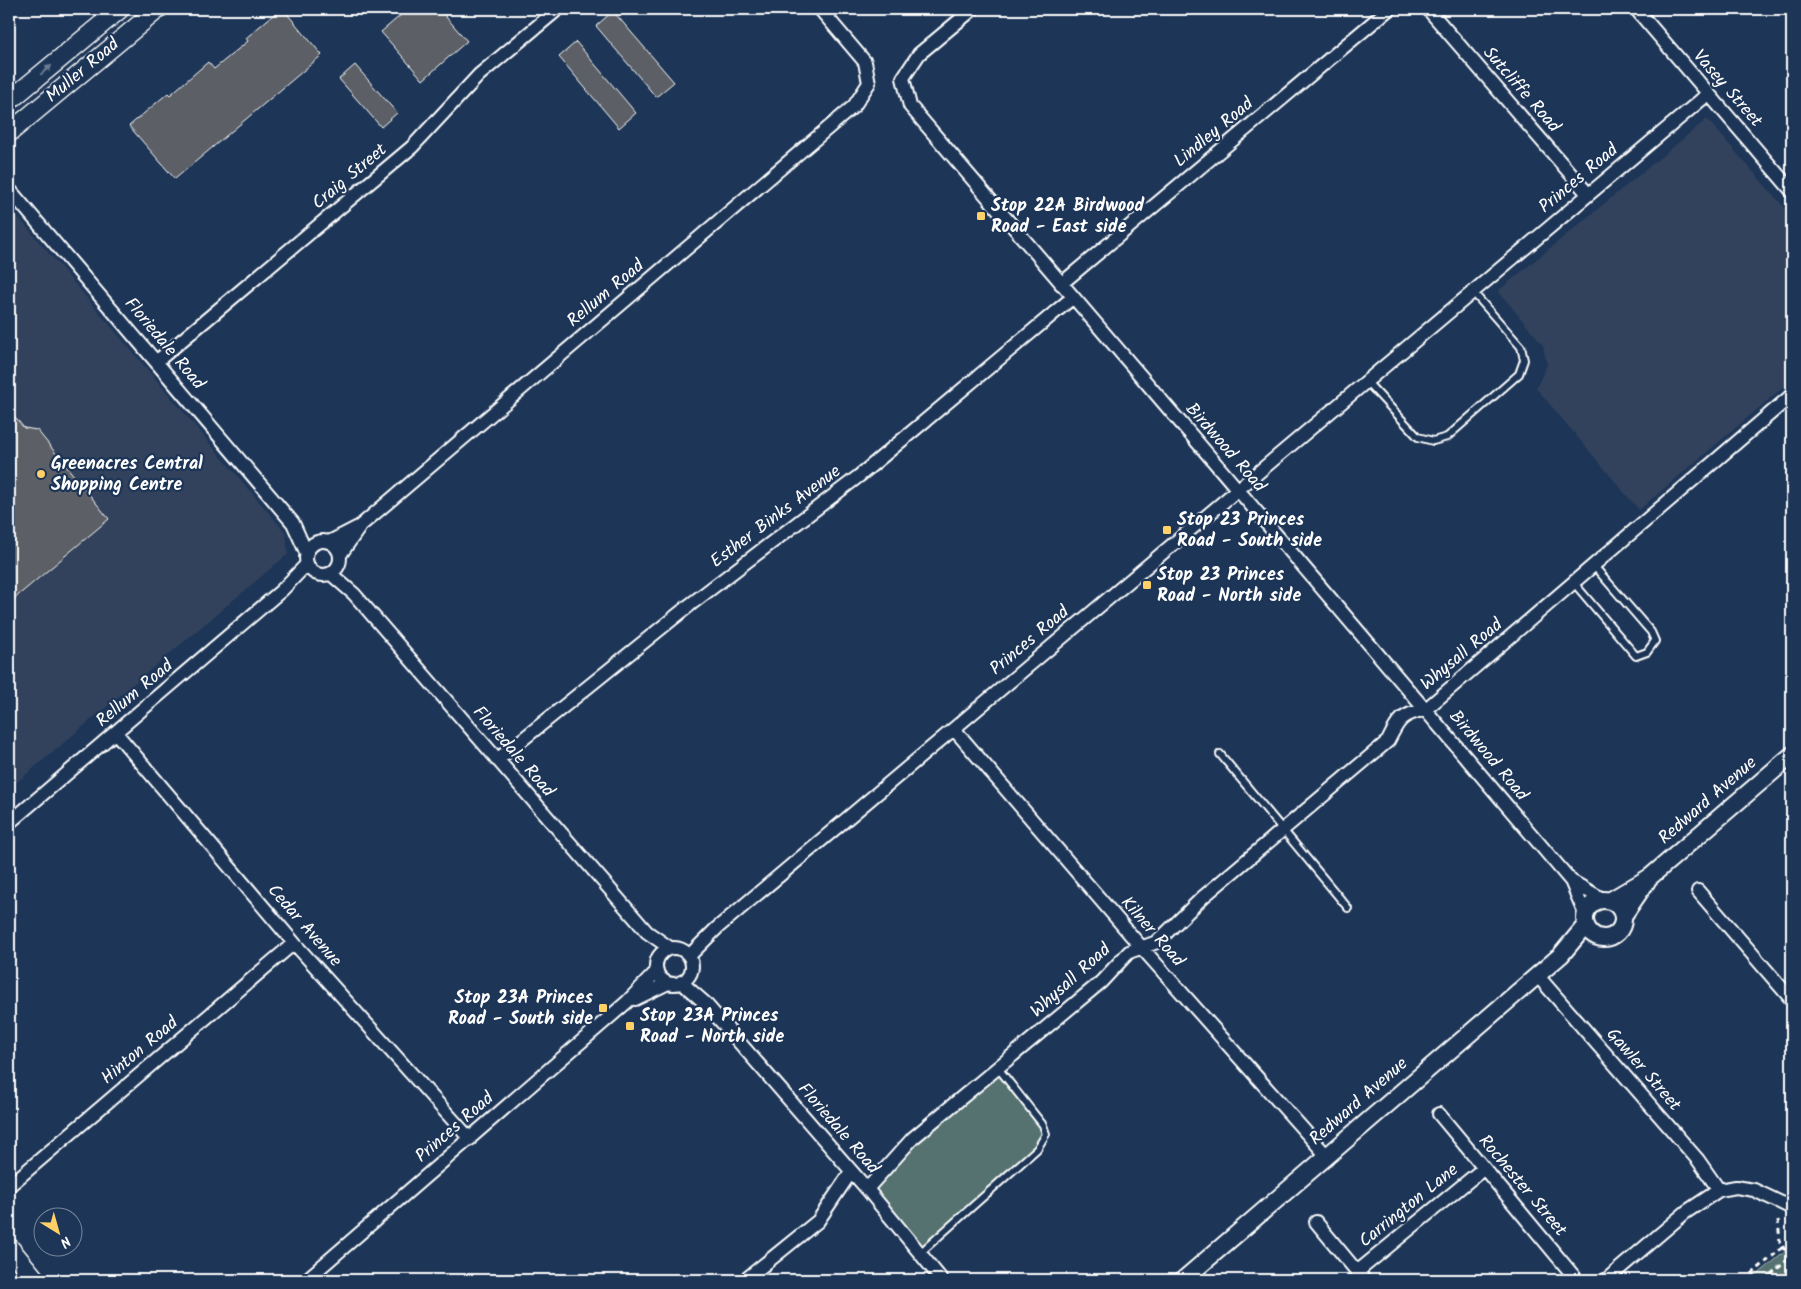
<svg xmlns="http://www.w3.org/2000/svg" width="1801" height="1289" font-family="Kalam,sans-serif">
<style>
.built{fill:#30425c}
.green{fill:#55726f;stroke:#aab8b7}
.building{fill:#5b6066;stroke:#fff}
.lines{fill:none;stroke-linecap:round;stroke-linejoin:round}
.service-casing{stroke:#fff;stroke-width:10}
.minor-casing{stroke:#fff;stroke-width:16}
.tertiary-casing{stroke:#fff;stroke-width:20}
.secondary-casing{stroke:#fff;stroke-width:21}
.path{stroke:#fff;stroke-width:3;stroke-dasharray:5 4;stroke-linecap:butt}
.service{stroke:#1d3557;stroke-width:6}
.minor{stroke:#1d3557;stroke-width:12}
.tertiary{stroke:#1d3557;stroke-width:16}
.secondary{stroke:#1d3557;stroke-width:18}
.oneway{fill:#6c7c92}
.poi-dot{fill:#ffd166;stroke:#1d3557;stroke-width:2}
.labels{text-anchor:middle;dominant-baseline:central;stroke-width:4.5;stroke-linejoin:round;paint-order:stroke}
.street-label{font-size:18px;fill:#fff;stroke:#1d3557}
.poi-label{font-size:18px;font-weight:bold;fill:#fff;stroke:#1d3557;text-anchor:start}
</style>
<rect width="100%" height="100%" fill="#1d3557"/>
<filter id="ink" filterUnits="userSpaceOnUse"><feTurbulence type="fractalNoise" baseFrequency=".02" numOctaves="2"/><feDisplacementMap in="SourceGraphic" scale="10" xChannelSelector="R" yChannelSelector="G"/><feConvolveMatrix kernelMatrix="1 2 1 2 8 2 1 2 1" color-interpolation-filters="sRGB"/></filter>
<g filter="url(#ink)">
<path class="built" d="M1707,119L1792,216V380L1639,510L1536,388L1547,365L1543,345L1498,291Z
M9,206L286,533L288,554L9,789Z"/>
<path class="green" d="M998,1068L1046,1134L1037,1149L920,1253L867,1189L913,1138Z
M1792,1246V1280H1751Z"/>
<path class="building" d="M280,9H283L322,55L175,179L129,126L168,93L170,95L208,62L214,69L248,41L246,38Z
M408,9H439L467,41L423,80L381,32Z
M613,11L674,82L656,97L596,26Z
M576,42L636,113L619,128L559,57Z
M355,65L397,113L381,127L339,79Z
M9,410L24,428L37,430L109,519L9,603Z"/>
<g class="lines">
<defs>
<path id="service" d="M1366,381L1418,437L1433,441L1447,437L1519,374L1524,360L1521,347L1472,291
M1574,583L1636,656L1647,652L1655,641L1651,632L1594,566
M1220,754L1348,908
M920,1253L1037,1149L1046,1134L1043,1125L998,1068"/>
<path id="minor" d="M973,9L919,54L903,78L910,106C1130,365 1352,621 1571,881L1585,914
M1428,9L1588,194
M1636,9L1792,191
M9,189L293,523L306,552
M1061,284L1389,9
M156,362L412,147L479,75L558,9
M306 558a17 17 0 1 1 34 0a17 17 0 1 1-34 0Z
M329,542L360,526L854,106L869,83L865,62L820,9
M340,555L359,528
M331,574L354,594L647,932L670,948
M954,729L1142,948L1327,1156
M116,733L294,943L470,1139
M497,760L691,604L859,476L1072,298
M9,823L282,590L306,565
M1571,881L1604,900
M1698,891L1792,1000
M656 966a18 18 0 1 1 36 0a18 18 0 1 1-36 0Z
M689,956L717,928L1708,94
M1537,975L1698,1160L1719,1190
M681,982L705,1003L867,1189L942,1280
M635,999L668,983
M1439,1114L1577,1280
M9,1186L294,943
M867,1189L913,1138L1101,982L1129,952L1157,942L1203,897L1388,741C1399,719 1401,715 1426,709L1792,395
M1316,1222L1364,1280
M1357,1272L1484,1168
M306,1280L627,1002L657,971
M745,1280L818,1221L851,1172
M1606,1280L1686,1212L1719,1190L1736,1187L1754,1190L1792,1208"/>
<path id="tertiary" d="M1585 919a19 19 0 1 1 38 0a19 19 0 1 1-38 0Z
M1611,900L1650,877L1792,755
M1623,916L1647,881
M1183,1280L1561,955L1586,925"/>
<path id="secondary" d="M9,101L120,9
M9,133L158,9
M9,1247L36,1280"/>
</defs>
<use href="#service" class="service-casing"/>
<use href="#minor" class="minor-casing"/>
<use href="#tertiary" class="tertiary-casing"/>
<use href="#secondary" class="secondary-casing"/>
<path class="path" d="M1778,1220L1780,1242L1790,1258
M1745,1280L1783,1247
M1764,1280L1792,1256"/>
<use href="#service" class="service"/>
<use href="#minor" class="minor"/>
<use href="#tertiary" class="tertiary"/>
<use href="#secondary" class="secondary"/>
</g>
<defs><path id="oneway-solid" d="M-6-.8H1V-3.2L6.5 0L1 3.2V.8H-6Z" transform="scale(1.25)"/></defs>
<use class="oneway" href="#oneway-solid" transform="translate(46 70) rotate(-40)"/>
</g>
<g class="poi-dot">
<rect x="976" y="211" width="10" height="10" rx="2.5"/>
<circle cx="41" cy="474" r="5"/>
<rect x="1162" y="525" width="10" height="10" rx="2.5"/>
<rect x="1142" y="580" width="10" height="10" rx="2.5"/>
<rect x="598" y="1003" width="10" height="10" rx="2.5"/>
<rect x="625" y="1021" width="10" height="10" rx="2.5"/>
</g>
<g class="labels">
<g class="street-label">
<text transform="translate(83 71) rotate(-40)">Muller Road</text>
<text transform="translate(1727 89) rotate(49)">Vasey Street</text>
<text transform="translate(1521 90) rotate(49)">Sutcliffe Road</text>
<text transform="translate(1214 133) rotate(-40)">Lindley Road</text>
<text transform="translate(350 177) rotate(-40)">Craig Street</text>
<text transform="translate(1579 179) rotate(-40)">Princes Road</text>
<text transform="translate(606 294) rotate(-40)">Rellum Road</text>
<text transform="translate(164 344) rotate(50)">Floriedale Road</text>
<text transform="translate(1225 448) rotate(49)">Birdwood Road</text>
<text transform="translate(776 517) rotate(-37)">Esther Binks Avenue</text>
<text transform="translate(1030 641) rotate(-40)">Princes Road</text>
<text transform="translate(1462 655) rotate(-40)">Whysall Road</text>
<text transform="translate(135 694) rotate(-40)">Rellum Road</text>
<text transform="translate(513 752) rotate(49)">Floriedale Road</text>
<text transform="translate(1488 756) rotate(50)">Birdwood Road</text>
<text transform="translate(1708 801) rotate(-41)">Redward Avenue</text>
<text transform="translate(304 926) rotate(49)">Cedar Avenue</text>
<text transform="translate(1152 932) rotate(49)">Kilner Road</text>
<text transform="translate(1071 981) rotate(-42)">Whysall Road</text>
<text transform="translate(140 1051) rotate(-40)">Hinton Road</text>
<text transform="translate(1643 1070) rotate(49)">Gawler Street</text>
<text transform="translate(1359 1102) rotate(-41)">Redward Avenue</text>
<text transform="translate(455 1128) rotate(-41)">Princes Road</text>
<text transform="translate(838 1129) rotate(49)">Floriedale Road</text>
<text transform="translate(1522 1186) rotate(50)">Rochester Street</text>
<text transform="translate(1409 1206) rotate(-39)">Carrington Lane</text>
</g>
<g class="poi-label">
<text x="991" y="206">Stop 22A Birdwood<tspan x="991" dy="21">Road - East side</tspan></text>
<text x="51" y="464">Greenacres Central<tspan x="51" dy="21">Shopping Centre</tspan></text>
<text x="1177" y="520">Stop 23 Princes<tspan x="1177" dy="21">Road - South side</tspan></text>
<text x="1157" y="575">Stop 23 Princes<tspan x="1157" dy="21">Road - North side</tspan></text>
<text x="593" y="998" text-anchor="end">Stop 23A Princes<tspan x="593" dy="21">Road - South side</tspan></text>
<text x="640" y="1016">Stop 23A Princes<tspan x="640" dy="21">Road - North side</tspan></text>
</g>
</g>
<rect width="1801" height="1289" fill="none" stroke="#1d3557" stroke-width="30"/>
<rect x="15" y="15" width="1771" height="1259" fill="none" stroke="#fff" stroke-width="2" filter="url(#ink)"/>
<g transform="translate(58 1232) rotate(143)"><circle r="24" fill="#1d3557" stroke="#77869a"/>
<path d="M0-4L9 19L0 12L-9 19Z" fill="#ffd166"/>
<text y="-8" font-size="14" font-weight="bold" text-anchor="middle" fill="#ffffff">N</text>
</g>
</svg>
